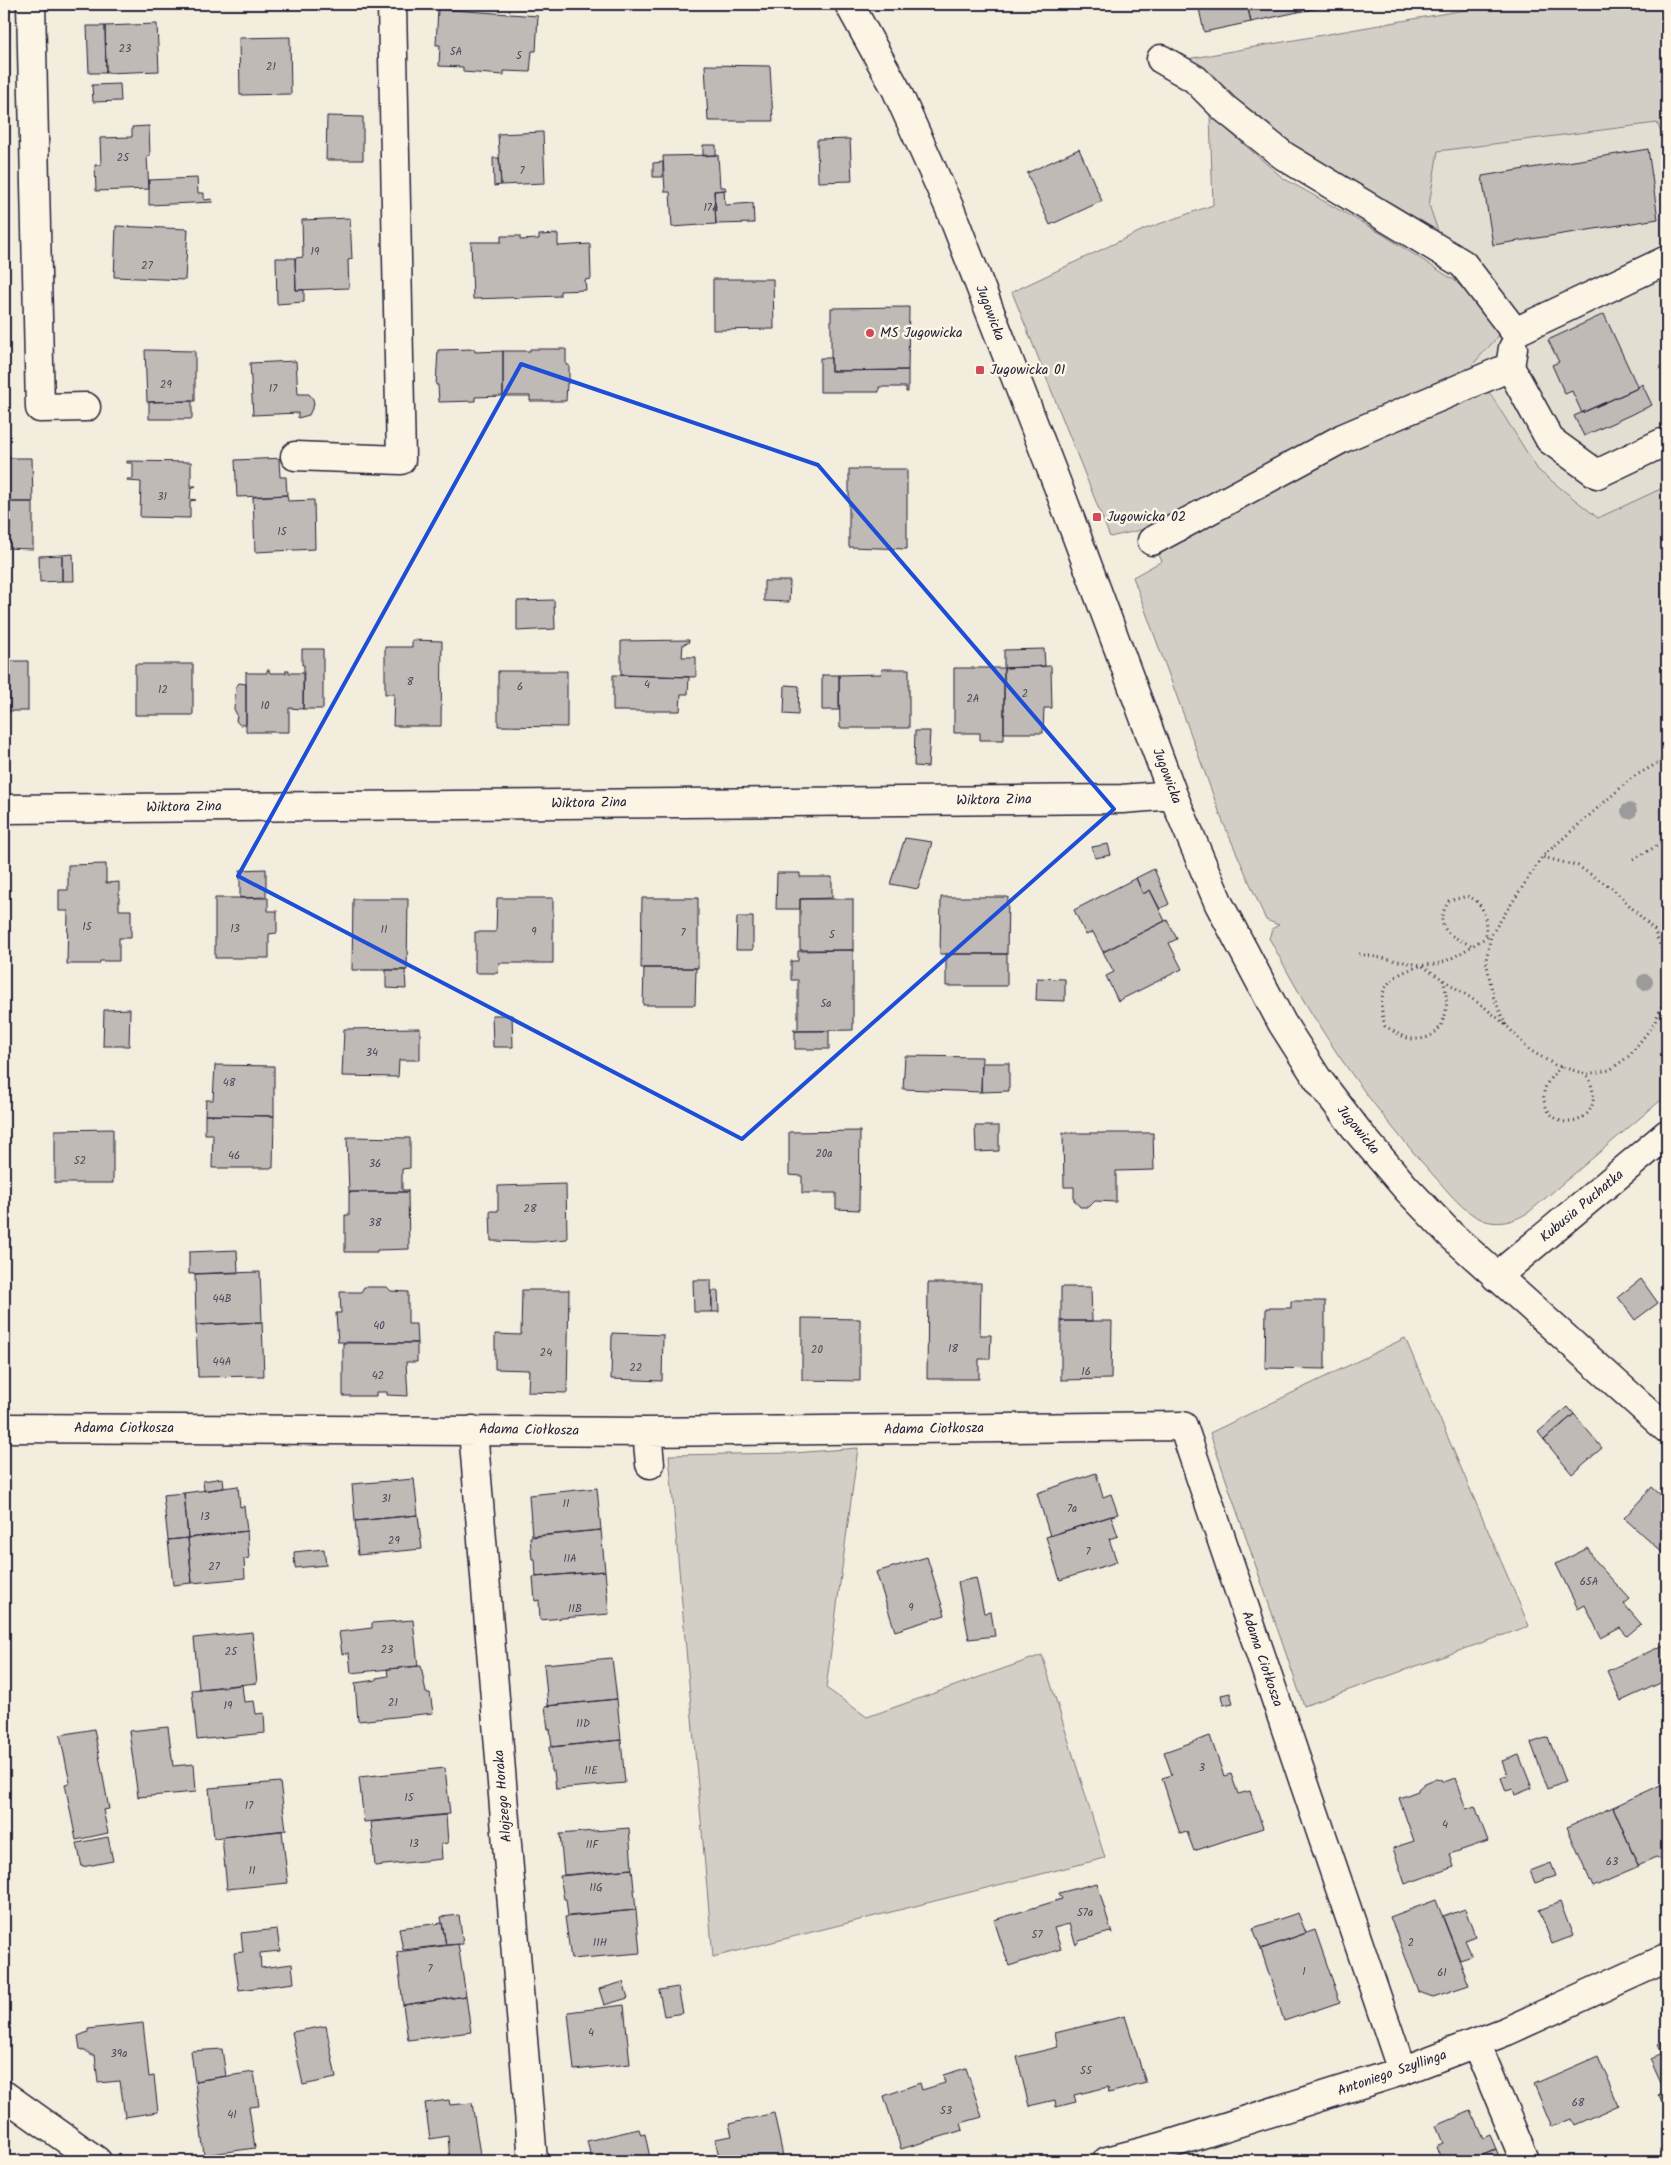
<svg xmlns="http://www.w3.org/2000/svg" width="1671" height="2165" font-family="Kalam,sans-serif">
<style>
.built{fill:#e3ded2}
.green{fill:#d4cfc6;stroke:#7b7880}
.building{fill:#bfbab6;stroke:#22223b}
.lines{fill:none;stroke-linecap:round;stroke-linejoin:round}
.minor-casing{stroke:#22223b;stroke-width:31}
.path{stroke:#22223b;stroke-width:3;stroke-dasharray:1 4;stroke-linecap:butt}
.minor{stroke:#fcf5e5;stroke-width:28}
.tree{fill:#9d9a9b}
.marked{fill:none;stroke:#1d4ed8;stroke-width:4;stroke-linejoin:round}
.poi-dot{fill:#d1495b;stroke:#fcf5e5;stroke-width:2}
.labels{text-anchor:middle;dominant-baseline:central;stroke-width:5;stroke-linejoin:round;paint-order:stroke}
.number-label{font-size:11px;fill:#49485a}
.street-label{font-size:14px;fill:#22223b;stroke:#fcf5e5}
.poi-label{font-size:14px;fill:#22223b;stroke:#fcf5e5;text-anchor:start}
</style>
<rect width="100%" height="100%" fill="#f3edde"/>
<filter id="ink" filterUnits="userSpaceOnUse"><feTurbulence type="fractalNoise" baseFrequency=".02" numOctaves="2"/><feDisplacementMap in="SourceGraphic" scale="10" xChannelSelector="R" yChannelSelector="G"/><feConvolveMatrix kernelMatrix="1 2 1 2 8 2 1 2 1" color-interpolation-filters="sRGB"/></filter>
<g filter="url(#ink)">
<path class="built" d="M1667,122V639L1598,518L1538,469L1472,364L1429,205L1438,151Z"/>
<path class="green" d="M1498,4H1667V146L1657,123L1438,151L1429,205L1438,231L1393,204L1328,173L1187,59Z
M1210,115L1283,178L1382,234L1454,280L1505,329L1472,365L1538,470L1598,518L1667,486V1095L1529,1212C1515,1221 1499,1226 1483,1220C1464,1213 1448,1191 1435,1177C1390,1127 1347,1072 1312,1014C1296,989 1283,963 1269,938L1273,928L1279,925L1266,920L1223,822L1133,577L1162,561L1145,529L1110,537L1012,292L1145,229L1213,205Z
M1405,1338L1529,1626L1304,1706L1210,1433Z
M858,1448L826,1688L867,1717L1042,1655L1105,1858L713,1957L669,1455L794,1453Z"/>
<path class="building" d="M1198,4H1247L1251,22L1204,32Z
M1247,4H1296L1298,12L1251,22Z
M1296,4H1339L1298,12Z
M438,9L538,16L536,51H532L530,72L504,71V75L463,72V67L439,66L440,45H436Z
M157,24L159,71L106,73L105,26Z
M87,26H105L106,73H89Z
M290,37L291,94L240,95L239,38Z
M705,65L770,66L773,121H708Z
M120,84L121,101L93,102L92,85Z
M327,116L363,117V160H326Z
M149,126L150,156L147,157L149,189L96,191L95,165H101L100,138L132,137V127Z
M543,132L545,183L501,185L498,134Z
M850,139L852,181L818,182L817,140Z
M703,145H716V155L703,156Z
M1079,149L1102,201L1050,225L1027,173Z
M1648,149L1658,219L1493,245L1482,176Z
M718,155L720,187H725L726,190L714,191L716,224L672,227L670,192H665L663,156Z
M493,158H499L501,185L494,186Z
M663,162V177H653V163Z
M197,178L198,193H204V200L212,199L213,202L149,205V180Z
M724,190L725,205L753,203L754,223L716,224L714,191Z
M350,218L352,259L348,260L349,288L296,290L295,258L303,257L302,220Z
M116,226L188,229L185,280L114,277Z
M558,234V246L590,244L591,279L585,280L586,290L560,291V296L473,299L471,242H501V236H520V240L539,239V235Z
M276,258H295L296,290H304V302L277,304Z
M713,279H773L774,329L713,330Z
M909,307L908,370L831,371V308Z
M1604,314L1638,388L1582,413L1572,391L1565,394L1552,365L1559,362L1548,340Z
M475,349V352L503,351V396L475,397V401L439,402L438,385H436L438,350Z
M530,349H566V365H569V383H567L566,401H530V396H503V351H530Z
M145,350L195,351V401L147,402Z
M820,358H831V371L908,370V392H906V387H879V392H820Z
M296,361L298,394H309L313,399L314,404L309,415L298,418V413L253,415L250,363Z
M1642,384L1652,405L1584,436L1574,416L1638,388V387Z
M192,401V419H149V402Z
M4,458H32L33,502H4Z
M286,458V460H279L280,477H286L287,495L237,497L235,460Z
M127,461L191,462V486H196L191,488L190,499L196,500L190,501V518L140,517L141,482L128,481L127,479H133V463H127Z
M849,469H907V549L849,547Z
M287,495L288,501L314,500L315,549L255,552L253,497Z
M4,502H33V549L4,548Z
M73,554L74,581H62V555Z
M62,555V581L40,582L39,556Z
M764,581H790L789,602L764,601Z
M554,600L555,629L517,631V601Z
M412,640L442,641L441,726H393L394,694H385V647H412Z
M689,640L688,643L683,644L682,657H696V677L621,675V641Z
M302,649H323V709H303L304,665H302Z
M1044,649L1045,666L1004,668V650Z
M4,661H28V711H4Z
M135,664H193V715H135Z
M1051,666L1052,708H1044L1043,733H1004V668Z
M954,668H1004V740H980V733H954Z
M882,669H909V728H840L839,675L881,674Z
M267,670H269L270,673H286V670H289V673H303V709L289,708V732H246V671L248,673H267Z
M498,671H567V727L498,726Z
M613,675L689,677L688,694H681L680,711H613Z
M822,675H839V710H822Z
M239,683L246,684V724L240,725L236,721L237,715L234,709L236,687Z
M785,685L799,686L798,715L784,714Z
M915,731H930L928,767L914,766Z
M905,838L932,842L918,889L890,884Z
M1108,844L1111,855L1095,858L1092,847Z
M106,864V883L119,882V910H131V938H119V961H100L99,964H67L68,911H59V890H68V865Z
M266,869V897L240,898V870Z
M1154,869L1169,904L1160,909L1150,890L1143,894L1136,878Z
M777,873H800V877H832V898L800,899V909H776Z
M1136,878L1143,894L1150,890L1165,921L1103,952L1093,932L1086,935L1074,910Z
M941,897H1008L1007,954H940Z
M215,898H268V911H277V933L269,934V958H215Z
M497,898H553V963H499L498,973H475V932H496Z
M642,898H698V968H641Z
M353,899H408L407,970H352Z
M800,899H853V950H800Z
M737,917H753V950H736Z
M1167,920L1177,939L1169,943L1182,969L1118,1001L1106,976L1114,972L1103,952Z
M853,950V1030L794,1031L793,1029L798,1028V980H791V961H798V951Z
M946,954H1007V986H946Z
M644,968H696L695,1005H643Z
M386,970H405L406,989L386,988Z
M1037,978L1065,979V1001L1036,1000Z
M130,1009L129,1046H103L104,1010Z
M492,1015H512L513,1047H493Z
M420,1028V1060H399L398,1077L342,1076L344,1029Z
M795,1031H829V1049H795Z
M905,1056L982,1057L981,1092L903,1089Z
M982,1063H1009V1091L981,1092Z
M215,1065L274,1066V1116L205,1115L206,1100H213Z
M205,1115L274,1116L273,1168H212L213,1134H205Z
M975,1126H999V1151L976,1152Z
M113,1129V1183H55V1130Z
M860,1131L859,1210L836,1209V1193H802V1176L789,1175V1132Z
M1063,1133H1153L1154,1170L1116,1171V1202L1095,1201L1089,1207H1080L1074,1200V1187H1064Z
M347,1137L410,1138V1168L402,1169V1190H408V1192H349Z
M566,1184L567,1239L535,1242L491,1241L490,1211H498V1186Z
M349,1192H408L409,1249L377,1250V1252H345V1215H349Z
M237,1250L238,1272L189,1274V1252Z
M260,1272L262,1322L196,1325L195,1274Z
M1641,1279L1658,1303L1635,1320L1618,1297Z
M693,1280H711L712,1312H694Z
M928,1283H981L980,1335H991L990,1359H979V1379H927Z
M364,1287H387L391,1291L408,1292V1324H416L417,1343L338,1342L336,1313H341L340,1292H361Z
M1061,1287H1091L1092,1321H1061Z
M522,1290H569L567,1393L528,1392L529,1370L495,1369V1334L521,1335Z
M712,1291H718L719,1312H712Z
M1291,1301H1325V1369L1265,1368L1266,1308H1291Z
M802,1318L860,1319V1381L802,1380Z
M1061,1321H1112L1111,1379L1061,1380Z
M262,1322L264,1376L198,1377L196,1325Z
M612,1333L663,1335L662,1381L611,1379Z
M343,1343H417V1362H406L408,1396L387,1395V1392H376V1396H343Z
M1568,1407L1574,1414L1544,1440L1538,1432Z
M1574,1414L1602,1448L1572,1474L1544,1440Z
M1096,1473L1103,1497L1111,1494L1118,1514L1050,1536L1037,1493Z
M223,1478L224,1488L204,1491L203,1481Z
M414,1479L418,1515L355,1521L352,1484Z
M238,1486L240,1507L244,1506L247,1531L188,1538L184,1493Z
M1652,1487L1667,1501V1557L1624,1518Z
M597,1488L601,1530L532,1536L529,1495Z
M184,1493L188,1538L168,1540L163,1495Z
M418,1515L422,1549L358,1555L355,1521Z
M1111,1516L1118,1536L1109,1539L1117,1562L1060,1580L1046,1537Z
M601,1530L605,1571L536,1577L535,1559H532L530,1537Z
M247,1531L249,1558L244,1559L245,1578L192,1583L188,1538Z
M188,1538L192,1583L173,1585L168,1540Z
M1588,1548L1594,1560L1630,1599L1624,1604L1641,1624L1627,1636L1620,1628L1601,1638L1585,1605L1578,1609L1556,1564Z
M324,1549L326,1565L295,1568L294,1552Z
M927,1557L945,1615L895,1631L876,1572Z
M605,1571L609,1614L540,1620L539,1600L535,1601L533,1577Z
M976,1578L984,1613L991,1612L995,1636L969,1639L958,1582Z
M413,1620L418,1666L351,1673L349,1653L342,1654L339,1632L372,1628V1623Z
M252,1632L257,1683L199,1689L194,1638Z
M1664,1645L1667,1653V1680L1621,1701L1607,1671Z
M612,1658L617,1699L548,1706L544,1664Z
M421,1666L426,1693H430L433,1713L358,1721L355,1683L376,1680V1678L388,1676L387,1669Z
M242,1685L244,1702L254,1701L256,1714L264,1713L265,1733L197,1740L192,1690Z
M1230,1693L1233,1703L1223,1705L1221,1695Z
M617,1699L621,1740L552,1747L550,1729H548L545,1706Z
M168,1727L173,1766L194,1764L196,1792L138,1797L129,1731Z
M94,1729L109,1809L103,1810L108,1833L76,1840L65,1784L70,1783L60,1735Z
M1210,1736L1224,1776L1231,1774L1238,1794L1250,1791L1263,1828L1194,1851L1187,1832L1180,1834L1162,1778L1172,1775L1164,1752Z
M1548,1737L1565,1782L1548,1789L1531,1743Z
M621,1740L625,1783L556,1789L554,1771H551L549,1747Z
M1519,1755L1532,1788L1515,1795L1513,1789L1506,1791L1501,1778L1507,1775L1502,1761Z
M445,1768L450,1814L364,1822L359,1777Z
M1455,1778L1466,1809L1475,1806L1488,1841L1450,1854L1454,1867L1405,1884L1393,1848L1414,1841L1399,1798L1418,1791V1789L1425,1783L1435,1779L1443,1780L1444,1782Z
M280,1782L286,1830L214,1838L209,1788Z
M1667,1782V1863L1656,1857L1638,1865L1613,1807Z
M1613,1807L1639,1867L1593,1887L1567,1827Z
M446,1815L448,1843L441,1844L442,1859L375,1866L371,1822Z
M629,1828L632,1869L564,1875L560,1834Z
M282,1831L288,1883L227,1889L222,1837Z
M108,1837L113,1861L82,1867L77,1843Z
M1551,1863L1556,1876L1535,1883L1530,1871Z
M632,1869L636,1910L568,1916L566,1899H564L560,1876Z
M1097,1883L1112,1934L1110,1932L1079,1941L1076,1945L1069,1924L1054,1928L1061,1949L1009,1966L994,1920L1062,1899L1059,1893Z
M1436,1900L1469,1985L1433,1997L1419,1992L1390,1917Z
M1560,1902L1573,1936L1552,1944L1539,1910Z
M1465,1909L1475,1936L1465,1940L1472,1956L1460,1960L1443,1917Z
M636,1910L640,1953L571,1959L565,1917Z
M1298,1913L1306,1933L1261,1949L1253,1928Z
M459,1915L463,1944L446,1945L441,1917Z
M442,1923L446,1945L403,1950L399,1928Z
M277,1929L280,1951L260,1953L261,1968L292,1964L294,1983L239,1990L234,1953L243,1952L241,1933Z
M1315,1930L1340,2002L1284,2021L1261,1949Z
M458,1944L466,1996L403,2005L397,1952Z
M623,1982L628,1998L604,2005L599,1989Z
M678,1987L683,2013L664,2016L659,1990Z
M466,1996L471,2032L408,2040L403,2005Z
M624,2005L630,2064L574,2070L568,2012Z
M1125,2016L1146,2083L1109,2093L1108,2087L1074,2095L1076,2102L1056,2107L1055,2100L1029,2106L1017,2057L1058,2047L1055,2033Z
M143,2023L149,2077L154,2076L158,2112L125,2117L120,2081L98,2083L95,2055H90L89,2053L80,2049L78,2036L88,2032V2029Z
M326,2026L336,2078L303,2085L292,2032Z
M1667,2040V2115L1658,2095L1665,2092L1650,2059L1662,2053L1658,2045Z
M222,2049L226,2076L195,2081L191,2051Z
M1598,2056L1619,2105L1574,2125L1571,2119L1552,2127L1534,2084Z
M966,2068L982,2117L961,2123L963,2130L901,2149L884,2096L920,2083L922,2090L945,2083L943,2075Z
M254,2072L259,2106L249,2107L255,2148L204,2155L195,2081Z
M449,2100L450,2105L472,2103L481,2161H450L448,2136L430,2139L425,2103Z
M1471,2111L1483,2138L1490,2135L1496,2149L1468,2161H1442L1436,2146L1443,2143L1436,2126Z
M774,2113L784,2161H720L715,2139L732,2136L729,2124Z
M639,2129L641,2135L645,2134L650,2158L646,2159L647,2161H592L587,2141Z
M1496,2149L1501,2161H1468Z"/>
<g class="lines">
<defs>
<path id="minor" d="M31,4L40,408L86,407
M849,4L896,89L950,209L1059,489L1173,795L1219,904L1282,1023L1317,1078L1360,1134L1406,1188L1451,1235L1667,1429
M1161,59L1195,79L1224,108L1284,156L1463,264L1515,332L1667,260
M1513,348L1510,367L1550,440L1597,474L1662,443
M295,456L401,460L392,4
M1152,541L1343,438L1510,367
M4,809L1122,799L1173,795
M1496,1277L1667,1134
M4,1428L647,1432L1183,1426L1402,2071
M473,1430L533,2161
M647,1432L650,1464
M1476,2043L1525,2161
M4,2095L97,2161
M1107,2161L1161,2147L1402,2071L1507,2031L1667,1958"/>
</defs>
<use href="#minor" class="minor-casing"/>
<path class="path" d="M1634,859L1667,840
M1471,945C1449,936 1432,927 1449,901L1467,896C1486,903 1486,919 1486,937
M1359,954L1421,965L1483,1006L1506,1025L1528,1049L1555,1065L1586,1074L1610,1070L1629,1056L1654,1024L1663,1003L1667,962L1654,930L1613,889L1578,866L1542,857
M1443,980C1451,1003 1447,1041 1414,1039C1404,1039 1394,1031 1385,1026C1375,992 1386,976 1420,966C1427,964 1436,965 1443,962C1459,956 1475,943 1491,935
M1506,1025L1493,996L1486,960L1491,935L1542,857L1633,777L1667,758
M1561,1067C1550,1077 1540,1089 1545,1104C1558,1140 1613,1118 1586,1074"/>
<use href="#minor" class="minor"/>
</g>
<g class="tree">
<circle cx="1629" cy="811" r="8"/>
<circle cx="1645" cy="982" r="8"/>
</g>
</g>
<path class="marked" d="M521,364L818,465L1114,809L742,1139L238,876Z"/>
<g class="poi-dot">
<circle cx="870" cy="333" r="5"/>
<rect x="975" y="365" width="10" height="10" rx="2.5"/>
<rect x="1092" y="512" width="10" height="10" rx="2.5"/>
</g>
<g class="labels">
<g class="number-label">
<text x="125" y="49">23</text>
<text x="456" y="52">5A</text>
<text x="519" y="56">5</text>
<text x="271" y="67">21</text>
<text x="123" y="158">25</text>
<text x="522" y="171">7</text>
<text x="711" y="208">17A</text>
<text x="315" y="252">19</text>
<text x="147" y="266">27</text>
<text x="166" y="385">29</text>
<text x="273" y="389">17</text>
<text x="162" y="497">31</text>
<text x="282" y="532">15</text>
<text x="410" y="682">8</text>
<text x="647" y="685">4</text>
<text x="520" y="687">6</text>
<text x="163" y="690">12</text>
<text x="1025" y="694">2</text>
<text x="973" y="699">2A</text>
<text x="265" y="706">10</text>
<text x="87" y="927">15</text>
<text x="235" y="929">13</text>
<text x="384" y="930">11</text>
<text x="534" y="932">9</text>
<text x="683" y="933">7</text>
<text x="832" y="935">5</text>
<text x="826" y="1004">5a</text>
<text x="372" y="1053">34</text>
<text x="229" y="1083">48</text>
<text x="824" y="1154">20a</text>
<text x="234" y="1156">46</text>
<text x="80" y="1161">52</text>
<text x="375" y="1164">36</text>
<text x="530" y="1209">28</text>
<text x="375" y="1223">38</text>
<text x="222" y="1299">44B</text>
<text x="379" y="1326">40</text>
<text x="953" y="1349">18</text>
<text x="817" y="1350">20</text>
<text x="546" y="1353">24</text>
<text x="222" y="1362">44A</text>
<text x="636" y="1368">22</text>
<text x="1086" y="1372">16</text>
<text x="378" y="1376">42</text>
<text x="386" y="1499">31</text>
<text x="566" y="1504">11</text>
<text x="1072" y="1509">7a</text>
<text x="205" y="1517">13</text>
<text x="394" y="1541">29</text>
<text x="1088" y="1552">7</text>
<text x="570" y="1559">11A</text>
<text x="214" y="1567">27</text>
<text x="1589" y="1582">65A</text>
<text x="911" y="1608">9</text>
<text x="575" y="1609">11B</text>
<text x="387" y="1650">23</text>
<text x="231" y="1652">25</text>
<text x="393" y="1703">21</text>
<text x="228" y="1706">19</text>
<text x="583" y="1724">11D</text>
<text x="1202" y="1768">3</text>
<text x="591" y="1771">11E</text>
<text x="409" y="1798">15</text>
<text x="249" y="1806">17</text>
<text x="1445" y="1825">4</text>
<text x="414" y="1844">13</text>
<text x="592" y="1845">11F</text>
<text x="1612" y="1862">63</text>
<text x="252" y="1871">11</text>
<text x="596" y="1888">11G</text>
<text x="1085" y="1913">57a</text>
<text x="1037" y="1935">57</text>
<text x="600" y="1943">11H</text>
<text x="1411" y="1943">2</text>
<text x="430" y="1969">7</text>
<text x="1304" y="1972">1</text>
<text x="1442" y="1973">61</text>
<text x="591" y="2033">4</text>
<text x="119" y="2054">39a</text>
<text x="1086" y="2071">55</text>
<text x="1578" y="2103">68</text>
<text x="946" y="2111">53</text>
<text x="232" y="2115">41</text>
</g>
<g class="street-label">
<text transform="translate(990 313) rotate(69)">Jugowicka</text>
<text transform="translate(1167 776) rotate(69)">Jugowicka</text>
<text transform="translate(994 800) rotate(-1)">Wiktora Zina</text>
<text transform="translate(589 803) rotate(-1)">Wiktora Zina</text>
<text transform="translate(184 807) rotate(-1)">Wiktora Zina</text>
<text transform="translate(1358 1130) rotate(51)">Jugowicka</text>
<text transform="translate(1582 1206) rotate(-40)">Kubusia Puchatka</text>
<text x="124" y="1428">Adama Ciołkosza</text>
<text transform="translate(934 1429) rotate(-1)">Adama Ciołkosza</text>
<text transform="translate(529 1430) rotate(1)">Adama Ciołkosza</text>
<text transform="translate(1262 1659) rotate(71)">Adama Ciołkosza</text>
<text transform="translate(503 1796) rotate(-95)">Alojzego Horaka</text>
<text transform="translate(1392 2073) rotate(-19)">Antoniego Szyllinga</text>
</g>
<g class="poi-label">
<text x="880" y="333">MS Jugowicka</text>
<text x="990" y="370">Jugowicka 01</text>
<text x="1107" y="517">Jugowicka 02</text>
</g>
</g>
<rect width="1671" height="2165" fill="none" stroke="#fcf5e5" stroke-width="20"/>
<rect x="10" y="10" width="1651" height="2145" fill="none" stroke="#22223b" stroke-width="2" filter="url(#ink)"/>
</svg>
